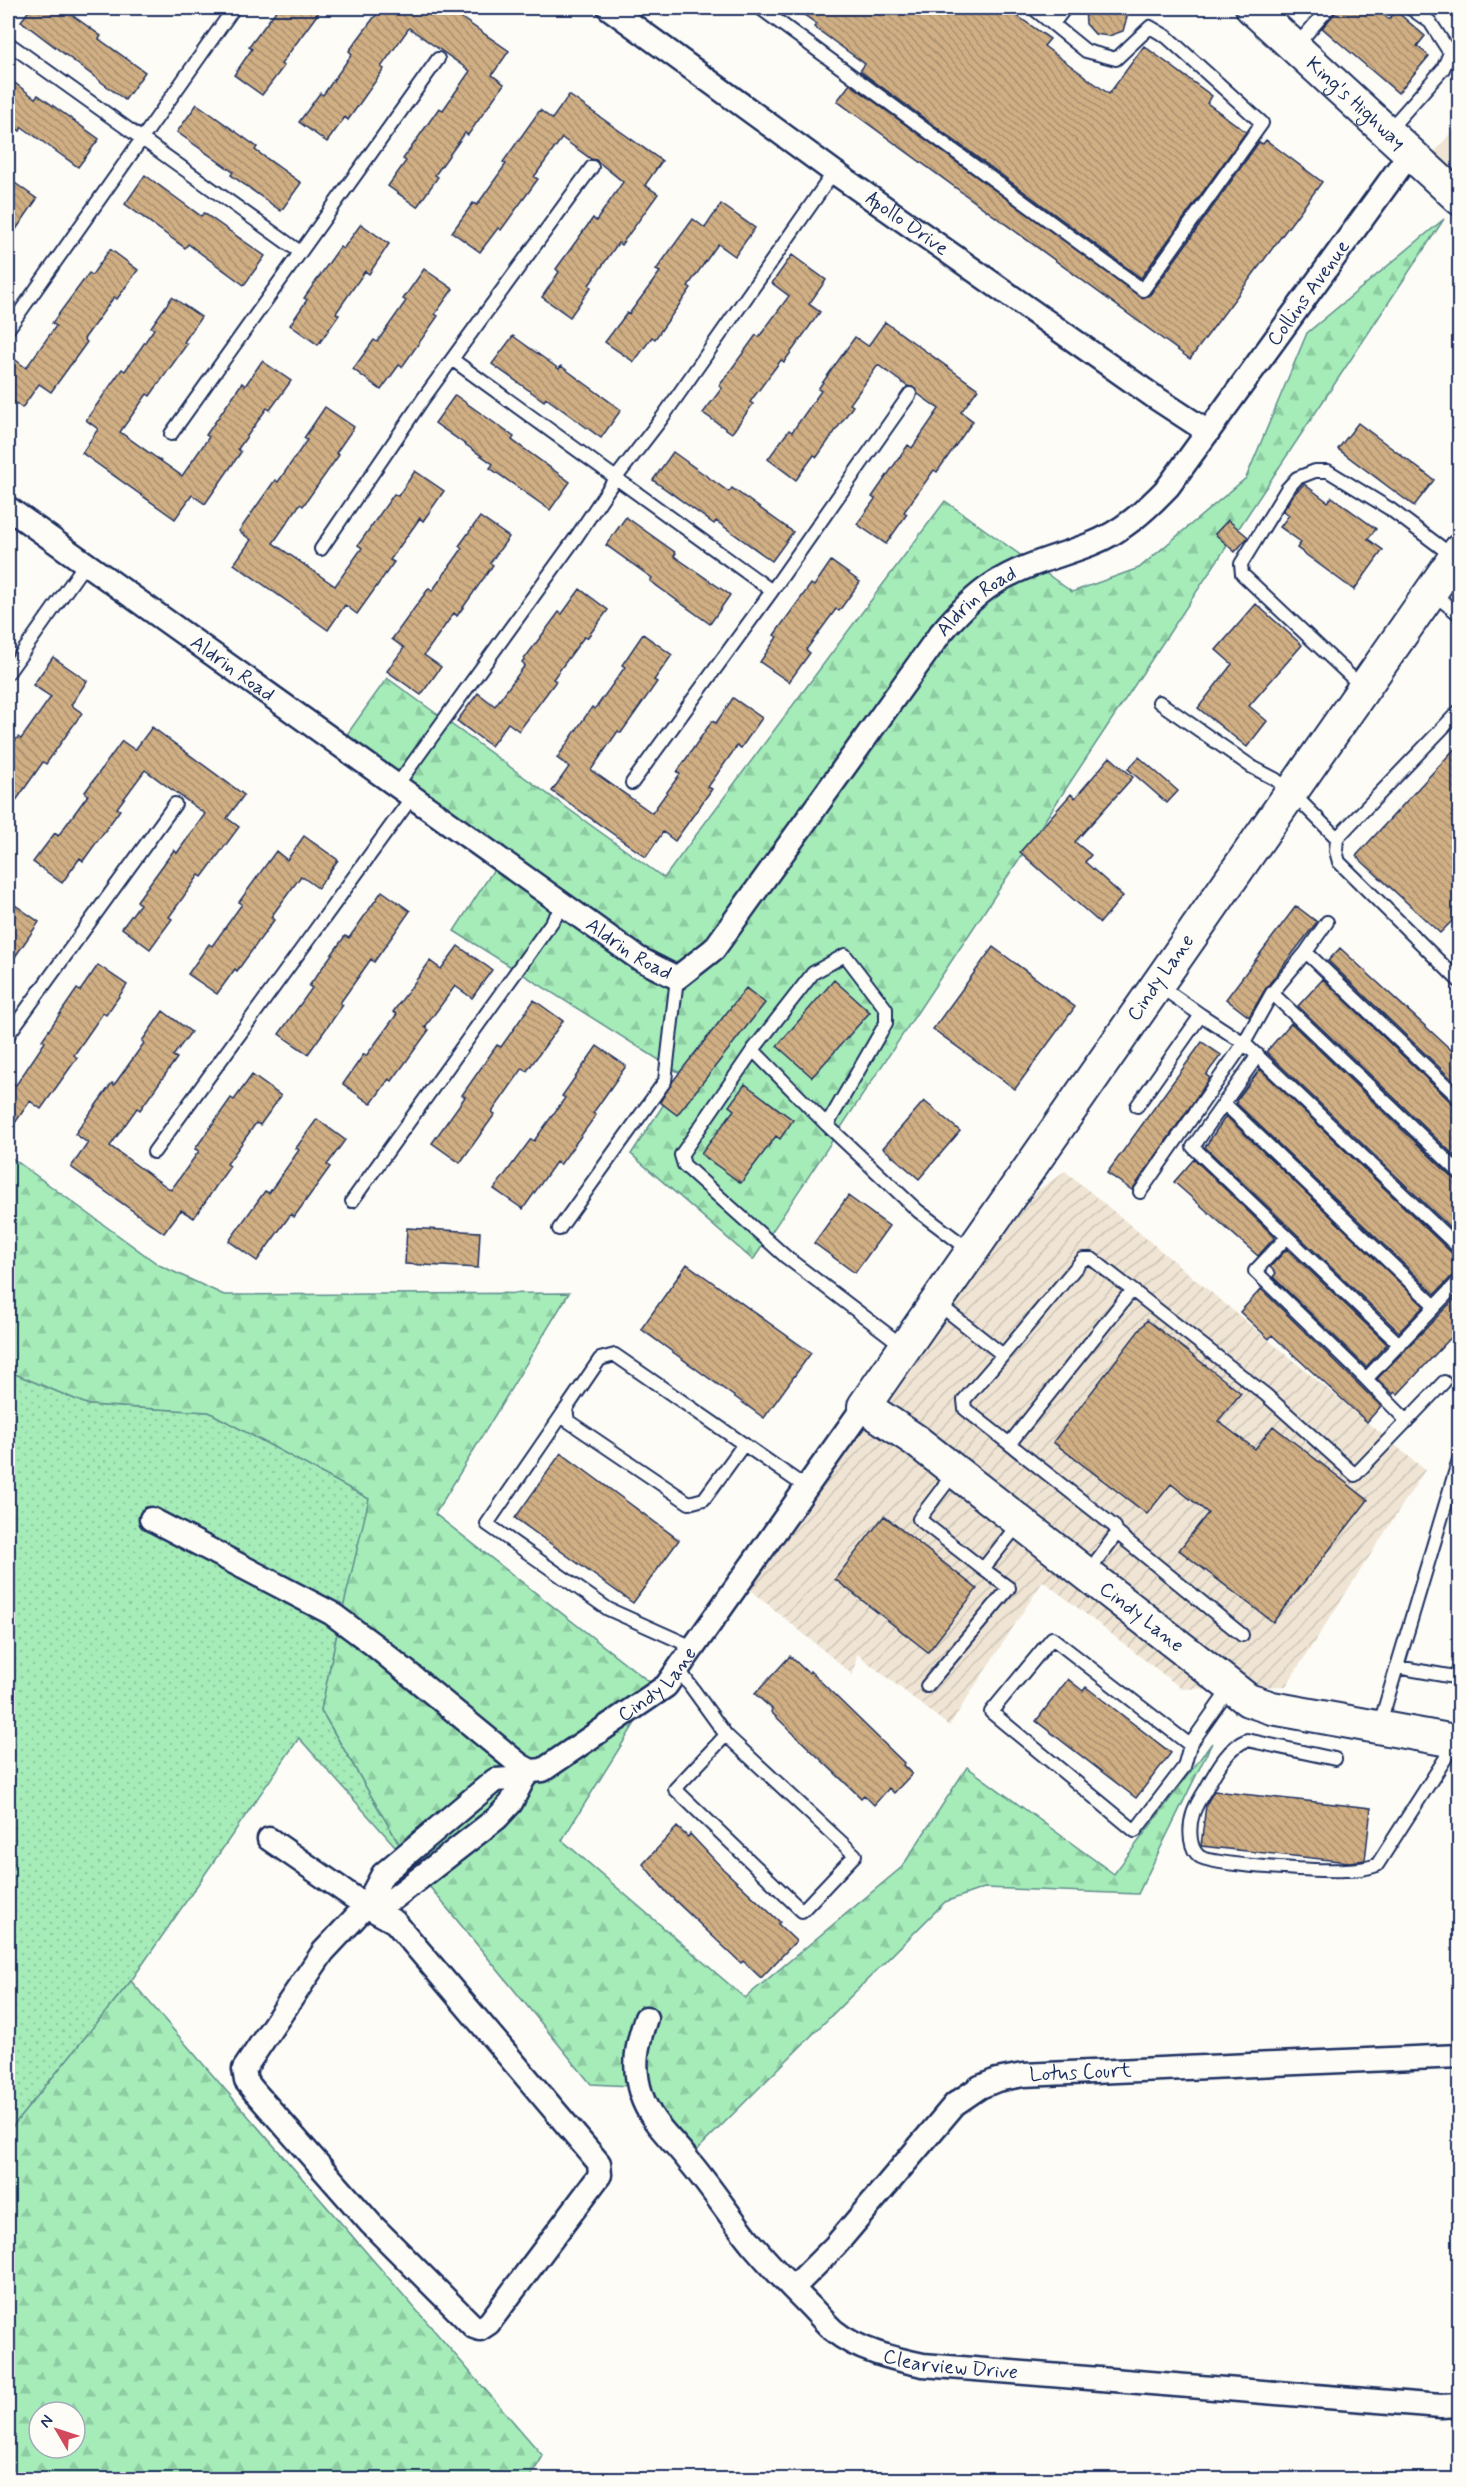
<svg xmlns="http://www.w3.org/2000/svg" width="1467" height="2487" font-family="Mynerve,sans-serif">
<style>
.built{fill:#f0e5d4}
.industrial{fill:url(#industrial-furrows)}
.grass{fill:url(#grass-dots);stroke:#608e8c;stroke-width:1.5}
.forest{fill:url(#forest-firs);stroke:#608e8c;stroke-width:1.5;fill-rule:evenodd}
.building{fill:url(#building-back-hatch);stroke:#1b2f5e;stroke-width:1.5}
.lines{fill:none;stroke-linecap:round;stroke-linejoin:round}
.lane-casing{stroke:#1b2f5e;stroke-width:16}
.street-casing{stroke:#1b2f5e;stroke-width:27}
.secondary-casing{stroke:#1b2f5e;stroke-width:36}
.lane{stroke:#fdfcf7;stroke-width:12}
.street{stroke:#fdfcf7;stroke-width:22}
.secondary{stroke:#fdfcf7;stroke-width:32}
.labels{text-anchor:middle;dominant-baseline:central;stroke-width:4.5;stroke-linejoin:round;paint-order:stroke}
.street-label{font-size:20px;fill:#1b2f5e;stroke:#fdfcf7}
</style>
<defs>
<pattern id="industrial-furrows" width="10" height="10" patternUnits="userSpaceOnUse" patternTransform="scale(1.5)"><rect width="10" height="10" fill="#f0e5d4"/><path d="M-1 1l2-2M0 10L10 0M9 11l2-2" fill="none" stroke="#cdc5b8"/></pattern>
<pattern id="grass-dots" width="8" height="8" patternUnits="userSpaceOnUse" patternTransform="scale(1.5)"><rect width="8" height="8" fill="#a5ecb9"/><path d="M2 2h.1M6 6h.1" fill="none" stroke="#8dcba1" stroke-width="1.8" stroke-linecap="round"/></pattern>
<pattern id="forest-firs" width="22" height="20" patternUnits="userSpaceOnUse" patternTransform="scale(1.5)"><rect width="22" height="20" fill="#a5ecb9"/><path d="M5 1l3.5 6h-7zM16 11l3.5 6h-7z" fill="#8dcba1"/></pattern>
<pattern id="building-back-hatch" width="6" height="6" patternUnits="userSpaceOnUse" patternTransform="scale(1.5)"><rect width="6" height="6" fill="#d1af84"/><path d="M-1 5l2 2M0 0l6 6M5-1l2 2" fill="none" stroke="#a98f6f"/></pattern>
</defs>
<rect width="100%" height="100%" fill="#fdfcf7"/>
<filter id="ink" filterUnits="userSpaceOnUse"><feTurbulence type="fractalNoise" baseFrequency=".0167" numOctaves="2"/><feDisplacementMap in="SourceGraphic" scale="12" xChannelSelector="R" yChannelSelector="G"/><feConvolveMatrix kernelMatrix="1 2 1 2 8 2 1 2 1" color-interpolation-filters="sRGB"/></filter>
<g filter="url(#ink)">
<path class="built" d="M1459,123V179L1433,154Z"/>
<path class="industrial" d="M1065,1171L1425,1470L1286,1686L1182,1689L1043,1581L949,1726L857,1654L853,1675L746,1586L1036,1192Z"/>
<path class="grass" d="M8,1371L89,1405L209,1412L370,1499L336,1638L321,1710L411,1864L299,1738L131,1981L8,2132Z"/>
<path class="forest" d="M1444,219L753,1260L631,1154L683,1075L454,931L500,860L338,747L387,678L664,878L945,501L1072,592L1139,568L1246,478L1307,333Z
M8,1155L159,1265L224,1295L569,1293L435,1514L657,1688L562,1840L745,1998L902,1867L967,1767L1114,1874L1212,1743L1138,1894L984,1888L945,1902L681,2166L631,2086L591,2084L411,1864L321,1710L336,1638L369,1499L209,1412L89,1405L8,1371Z
M131,1981L543,2456L529,2479H8V2132ZM39,2412H75V2448H39Z"/>
<path class="building" d="M31,8H62L101,36L99,39L145,72L125,100L21,21Z
M278,8H322L281,64L284,66L262,95L234,75L252,49L249,47Z
M381,8H447L509,51L492,75L504,84L468,135L465,133L435,175L438,177L417,207L388,186L406,161L403,159L439,108L443,110L470,71L409,28L381,67L384,69L348,120L345,117L327,142L299,122L320,93L323,95L352,54L349,51Z
M794,8H1006L1050,39L1044,46L1109,94L1144,46L1212,96L1207,103L1246,132L1141,278L860,71L865,64L814,27L817,24Z
M1085,8H1127V17L1123,31L1109,36L1095,34L1086,24Z
M1337,8H1376L1389,19L1396,11L1425,36L1417,46L1429,56L1398,93L1322,28L1335,13Z
M8,78L35,98L38,95L99,139L78,167L22,127L20,131L8,122Z
M850,84L1142,298L1150,295L1259,142L1263,144L1266,140L1322,182L1190,359L837,101Z
M569,95L662,161L645,185L658,194L621,245L618,243L589,285L591,287L570,317L542,297L559,272L556,269L593,218L596,221L623,182L596,160L591,159L562,138L534,177L538,179L501,230L498,228L480,252L452,232L473,203L477,205L506,164L503,162L540,110L552,119Z
M197,104L257,147L255,150L301,183L281,211L231,175L233,172L177,132Z
M145,175L201,216L204,213L265,256L244,285L188,244L185,248L125,204Z
M8,178L37,199L8,241Z
M721,204L755,228L735,256L718,244L688,286L691,288L655,339L652,337L634,362L605,342L627,313L629,314L660,272L656,270L693,219L705,228Z
M361,224L389,244L369,274L365,271L336,313L339,315L318,345L290,325L307,300L304,298L340,247L343,249Z
M110,249L138,270L117,299L114,297L84,339L87,342L51,392L39,384L22,408L8,397V354L26,368L56,326L52,323L89,273L92,275Z
M792,255L826,280L809,304L820,312L784,362L781,360L750,402L753,404L732,433L703,413L722,388L719,386L756,335L759,337L789,296L772,283Z
M424,269L453,289L435,314L438,316L402,367L399,365L381,390L353,369L374,340L377,342L406,301L403,299Z
M172,297L201,317L184,342L187,344L150,396L147,394L120,432L182,476L209,437L206,435L242,383L245,386L262,361L291,381L270,410L267,408L238,449L241,452L205,504L192,495L175,519L82,453L98,429L86,420L122,369L125,371L154,329L151,327Z
M885,322L978,389L961,412L973,421L937,472L934,470L904,512L907,514L886,544L857,524L875,499L872,497L908,445L912,448L939,409L918,394L915,388L907,386L878,365L850,404L853,406L817,457L814,455L796,480L768,459L789,430L792,432L821,391L818,389L855,337L868,346Z
M513,336L559,369L561,366L621,410L601,438L546,398L544,401L492,364Z
M455,395L514,437L512,440L570,482L550,510L490,468L493,464L435,423Z
M325,407L354,427L336,453L339,455L303,506L300,504L273,543L335,586L362,548L358,545L394,494L398,496L415,471L444,491L423,521L420,518L390,560L394,562L357,614L345,605L328,630L234,564L251,540L239,531L275,480L278,482L307,440L304,438Z
M1358,423L1434,480L1414,506L1338,449Z
M673,452L729,492L732,488L793,532L772,561L716,521L714,524L653,480Z
M1304,484L1328,502L1332,497L1376,529L1368,539L1383,550L1354,590L1297,548L1301,542L1280,527L1289,515L1283,511L1294,494Z
M480,517L509,537L490,563L493,565L457,616L454,613L424,655L441,667L421,695L387,671L404,648L392,639L429,588L432,591L462,549L459,546Z
M626,517L676,553L674,556L730,595L710,624L650,581L652,578L606,545Z
M1228,520L1248,537L1235,552L1215,534Z
M831,561L860,582L839,611L836,609L806,650L810,653L789,682L760,662L777,637L774,635L811,584L814,586Z
M580,589L608,610L587,638L584,637L553,679L556,681L519,731L508,723L491,746L457,721L478,693L495,706L525,665L522,662L559,612L562,614Z
M1256,604L1302,645L1249,706L1267,721L1247,747L1198,708L1232,664L1216,650Z
M643,634L672,655L654,680L657,682L621,733L618,731L591,770L652,813L680,774L677,772L712,721L716,723L733,698L762,718L741,748L737,746L708,787L712,789L675,841L663,832L646,857L552,791L569,767L557,758L592,707L595,709L625,667L622,665Z
M53,657L87,681L71,705L82,713L46,764L43,762L8,812V751L18,737L21,739L51,697L33,685Z
M152,727L244,795L227,818L239,827L202,877L199,875L169,917L172,919L150,949L122,928L140,904L137,901L174,850L177,853L205,814L145,770L117,808L120,810L83,861L80,858L62,883L33,862L55,833L58,836L88,795L85,792L122,741L135,750Z
M1460,743V913L1440,933L1356,856Z
M1110,757L1133,777L1075,842L1091,855L1085,862L1123,896L1100,923L1020,852L1071,794L1075,798Z
M1139,757L1178,791L1167,803L1128,769Z
M304,836L338,860L318,888L301,876L271,917L274,920L237,971L235,969L217,994L188,974L209,944L212,946L242,904L239,902L276,851L287,860Z
M382,891L410,911L374,962L371,959L340,1003L343,1005L308,1054L279,1034L312,988L309,986L345,936L349,938Z
M8,900L39,922L8,967Z
M1296,906L1317,922L1266,988L1249,1017L1226,999Z
M458,946L492,970L472,998L455,986L425,1027L429,1030L392,1081L389,1079L371,1104L343,1084L364,1054L366,1056L397,1014L393,1012L430,961L441,969Z
M993,947L1075,1007L1015,1089L933,1029Z
M1340,948L1460,1058V1087L1328,961Z
M98,965L127,985L106,1015L103,1013L74,1055L77,1058L41,1109L30,1101L8,1133V1079L16,1085L45,1042L42,1040L77,989L80,991Z
M1323,979L1454,1105L1460,1107V1161L1298,1006Z
M834,980L870,1012L812,1077L777,1046Z
M746,988L765,1003L677,1115L660,1102L673,1081Z
M534,1000L563,1021L527,1071L523,1068L492,1112L495,1114L460,1163L432,1143L465,1097L462,1095L497,1045L501,1047Z
M163,1011L191,1032L173,1056L177,1058L140,1110L137,1108L110,1146L171,1190L199,1151L195,1149L231,1098L234,1100L252,1075L281,1096L260,1125L256,1123L227,1164L230,1166L194,1218L181,1210L164,1233L71,1167L88,1143L75,1134L112,1083L114,1085L144,1043L142,1041Z
M1291,1023L1454,1179L1460,1181V1237L1266,1052Z
M1202,1042L1221,1055L1206,1075L1210,1078L1132,1190L1107,1173Z
M597,1046L626,1066L593,1113L596,1115L560,1165L556,1162L523,1209L494,1189L531,1139L534,1141L565,1098L562,1096Z
M1260,1069L1454,1255L1460,1257V1272L1454,1274L1435,1294L1237,1104L1236,1101Z
M745,1084L793,1120L780,1139L776,1136L741,1183L701,1154L734,1110L729,1106Z
M924,1101L960,1131L919,1179L883,1148Z
M1226,1116L1424,1306L1399,1332L1205,1147Z
M317,1119L345,1140L327,1165L330,1167L294,1217L291,1214L257,1261L229,1241L265,1191L269,1193L299,1150L296,1148Z
M1194,1159L1275,1237L1258,1256L1174,1182Z
M848,1196L889,1226L855,1273L814,1243Z
M407,1228L480,1232L478,1268L405,1264Z
M1287,1249L1387,1344L1366,1367L1273,1277L1276,1273L1270,1267Z
M687,1264L811,1353L764,1418L641,1329Z
M1261,1289L1381,1406L1367,1422L1272,1335L1269,1339L1240,1312Z
M1460,1293V1328L1398,1394L1395,1392L1393,1394L1377,1379Z
M1147,1320L1241,1393L1218,1421L1255,1449L1273,1426L1368,1500L1273,1622L1179,1550L1208,1513L1171,1484L1147,1514L1053,1442Z
M561,1453L679,1540L633,1603L515,1518Z
M884,1516L977,1589L928,1652L835,1579Z
M790,1656L808,1673L810,1671L904,1763L903,1765L912,1774L894,1793L889,1788L874,1805L864,1795L861,1798L771,1712L772,1709L755,1694Z
M1068,1679L1083,1691L1086,1687L1171,1753L1136,1798L1036,1721Z
M1214,1791L1371,1808L1365,1860L1349,1862L1201,1846L1206,1805Z
M677,1827L688,1837L690,1834L723,1869L780,1922L778,1924L796,1941L761,1978L743,1961L741,1963L667,1893L643,1864Z"/>
<g class="lines">
<defs>
<path id="lane" d="M760,8L1143,290L1262,123L1167,37L1150,27L1116,59L1086,51L1033,8
M1410,8L1430,22L1450,53
M1053,24L1065,8
M8,43L300,252
M1295,47L1329,8
M1388,131L1443,69L1450,53L1460,41
M8,329L234,8
M453,360L772,591
M171,434L438,59
M321,549L423,399L592,167
M1431,592L1460,615
M8,673L85,564
M1362,687L1242,574L1241,564L1287,489L1297,478L1315,471H1328L1390,509L1454,557
M1159,702L1252,767L1275,779L1291,792L1337,838L1336,851L1339,862L1460,982
M632,783L772,591L910,394
M397,785L577,536L615,479L662,418L834,172
M1337,838L1460,710
M1306,952L1460,1099
M1272,993L1460,1173
M1201,1015L1244,1043L1272,993L1306,952L1327,922
M8,1035L175,804
M753,1050L827,1125
M1258,1055L1193,1147L1400,1345
M1224,1103L1435,1306
M1137,1106L1201,1015L1158,985
M154,1152L412,797
M1140,1192L1244,1043L1460,1249
M352,1201L564,905
M559,1229L665,1081L677,978
M1287,1237L1255,1271L1366,1379L1460,1280
M1132,1290L1266,1395L1355,1475L1444,1382
M936,1302L1003,1355L964,1400L965,1409L1115,1527L1117,1533L1087,1574
M903,1346L786,1257L684,1165L681,1155L753,1050L813,973L845,955L886,1009V1023L827,1125L918,1211L971,1251
M1003,1355L1083,1259H1092L1132,1290L1010,1443
M1366,1379L1407,1421
M566,1409L487,1524L608,1609L695,1648
M744,1444L704,1499L689,1503L568,1421L566,1409L600,1359L615,1355L807,1488
M954,1473L919,1519L983,1569L1020,1522
M1117,1533L1242,1635
M1397,1667L1460,1678
M679,1670L726,1735L855,1855L802,1911L675,1789L726,1735
M927,1686L1009,1588L983,1569
M1379,1727L1460,1456
M1190,1745L1052,1638L991,1712L1135,1831L1184,1767L1190,1745L1230,1688
M1335,1759L1247,1740C1227,1748 1216,1771 1206,1789C1195,1806 1188,1819 1191,1840C1192,1846 1194,1852 1199,1856C1210,1866 1324,1871 1345,1870C1356,1870 1366,1869 1377,1865L1445,1759L1452,1742"/>
<g id="street">
<path id="s1" d="M609,8L834,172L1153,396L1208,432"/>
<path id="s2" d="M8,508L638,958L677,978L714,949L940,634C956,615 973,597 993,584C1024,564 1058,557 1091,544C1122,532 1146,510 1168,487L1410,153"/>
<path id="s3" d="M151,1519L331,1613L374,1645L520,1765L531,1771L543,1770L666,1686L864,1406"/>
<path d="M524,1778L495,1780L383,1874L366,1906L394,1898L497,1818L511,1803L524,1778L531,1771"/>
<path d="M269,1839L366,1906L395,1922L599,2163L600,2175L489,2323L480,2329L474,2327L371,2224L254,2091L246,2081L244,2069L323,1952L366,1906"/>
<path id="s4" d="M646,2018C637,2044 632,2066 641,2094C650,2122 671,2138 688,2160C711,2187 730,2217 752,2244C770,2265 789,2285 808,2304C817,2313 825,2323 834,2331C857,2350 894,2359 923,2365L1441,2406L1460,2405"/>
<path id="s5" d="M793,2288L835,2246L955,2104L980,2087L997,2080L1023,2075L1460,2056"/>
</g>
<g id="secondary">
<path id="s6" d="M1252,8L1460,199"/>
<path id="s7" d="M1460,550L864,1406L915,1440L1248,1700L1272,1708L1460,1742"/>
</g>
</defs>
<use href="#lane" class="lane-casing"/>
<use href="#street" class="street-casing"/>
<use href="#secondary" class="secondary-casing"/>
<use href="#lane" class="lane"/>
<use href="#street" class="street"/>
<use href="#secondary" class="secondary"/>
</g>
</g>
<g class="labels">
<g class="street-label">
<text stroke="none"><textPath href="#s6" startOffset="141">King's Highway</textPath></text>
<text stroke="none"><textPath href="#s1" startOffset="368">Apollo Drive</textPath></text>
<text stroke="none"><textPath href="#s2" startOffset="1768">Collins Avenue</textPath></text>
<text stroke="none"><textPath href="#s2" startOffset="1302">Aldrin Road</textPath></text>
<text stroke="none"><textPath href="#s2" startOffset="276">Aldrin Road</textPath></text>
<text stroke="none"><textPath href="#s2" startOffset="762">Aldrin Road</textPath></text>
<text transform="translate(1161 978) rotate(-55)">Cindy Lane</text>
<text stroke="none"><textPath href="#s7" startOffset="1392">Cindy Lane</textPath></text>
<text stroke="none"><textPath href="#s3" startOffset="614">Cindy Lane</textPath></text>
<text stroke="none"><textPath href="#s5" startOffset="378">Lotus Court</textPath></text>
<text stroke="none"><textPath href="#s4" startOffset="508">Clearview Drive</textPath></text>
</g>
</g>
<rect width="1467" height="2487" fill="none" stroke="#fdfcf7" stroke-width="30"/>
<rect x="15" y="15" width="1437" height="2457" fill="none" stroke="#1b2f5e" stroke-width="2" filter="url(#ink)"/>
<g transform="translate(57 2430) rotate(309)"><circle r="28" fill="#fdfcf7" stroke="#a3aaba" stroke-width="1.5"/>
<path d="M0-4.5L10 22L0 15L-10 22Z" fill="#d1495b"/>
<text y="-9" font-size="16" font-weight="bold" text-anchor="middle" fill="#1b2f5e">N</text>
</g>
</svg>
